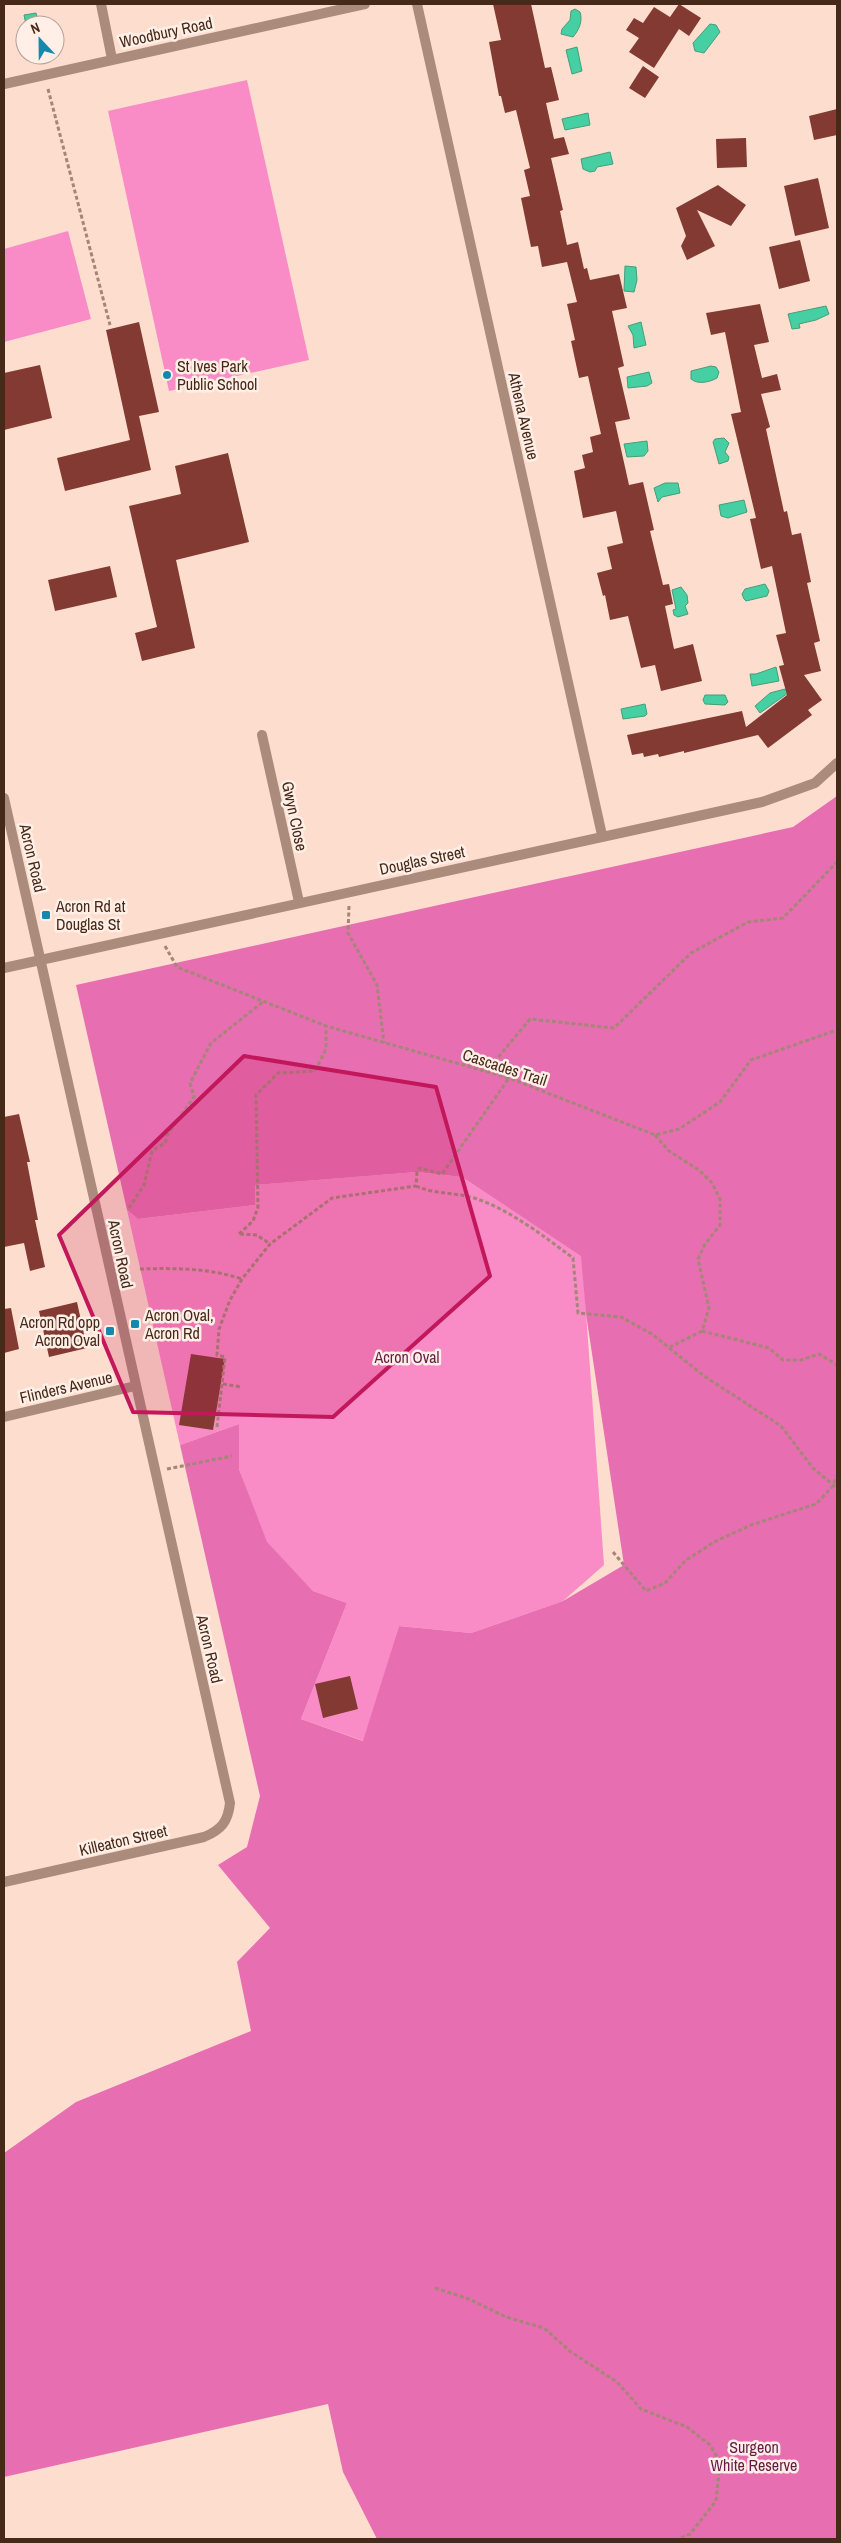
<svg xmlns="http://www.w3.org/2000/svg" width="841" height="2543" font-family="'Archivo Narrow',sans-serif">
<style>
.green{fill:#f98bc7}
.forest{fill:#e86eb2}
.water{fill:#45cfa2;stroke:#459d79}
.building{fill:#823a33}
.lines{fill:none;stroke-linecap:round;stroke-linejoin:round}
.path{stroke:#a48676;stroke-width:3;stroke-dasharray:4 2.5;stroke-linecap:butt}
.minor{stroke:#ab8b7b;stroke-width:10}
.marked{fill:#c2185b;fill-opacity:0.2;stroke:#c2185b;stroke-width:4;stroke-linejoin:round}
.poi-dot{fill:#1687ad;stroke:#ffefe7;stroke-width:2}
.labels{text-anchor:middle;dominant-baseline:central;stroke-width:5;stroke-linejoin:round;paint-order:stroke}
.street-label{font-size:16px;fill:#462919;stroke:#ffefe7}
.poi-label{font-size:16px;fill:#462919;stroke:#ffefe7;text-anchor:start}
.park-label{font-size:16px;fill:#661a48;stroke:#ffefe7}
</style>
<rect width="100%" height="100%" fill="#fddece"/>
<path class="green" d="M247,80L309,360L169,391L108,111Z
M68,231L91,319L4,342V249Z
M417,1172L462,1177L582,1256L604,1565L563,1601L471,1633L399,1626L364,1741L301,1719L347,1603L313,1591L266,1542L239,1469V1424L180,1445L127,1210L138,1219L255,1205L254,1185Z"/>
<path class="forest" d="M837,796V2539H377L343,2472L328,2404L4,2477V2153L76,2102L251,2031L237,1962L270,1928L218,1865L247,1847L260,1796L180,1445L239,1424V1469L267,1542L313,1591L347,1603L301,1719L363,1741L399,1626L471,1633L563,1601L624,1565L586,1314L581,1256L462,1177L417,1172L255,1185V1205L138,1219L127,1210L76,985L793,827Z"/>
<path class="water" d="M575,9L580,12C583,21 579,30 573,37L561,34L562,29L570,20L571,11Z
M36,13L39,25H26L24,15Z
M710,24L716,25L720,32L704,53L695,51L693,43Z
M577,47L582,71L572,74L566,50Z
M588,113L590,125L565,130L562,119Z
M610,152L613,164L597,167L595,171L590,172L583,169L581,159Z
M625,266L636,267L637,280L634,292L624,291Z
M826,306L829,314L816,320L799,324L800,328L792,329L788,314Z
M641,322L646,345L634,348L633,335L628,326Z
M711,366L716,367L719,372L717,378C710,382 698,385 691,379V371Z
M649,372L652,383L647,386L628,388L627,377Z
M724,438L729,443L725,452L729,457L728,461L719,464L713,442L715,439Z
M647,441L648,451L644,456L627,457L624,444Z
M665,483H678L680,493L662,497L658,502L654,488Z
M744,500L747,512L728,518L721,516L719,505Z
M765,584L769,591L767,596L746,601L744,599L742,594L745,589Z
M681,587L687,595L688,603L685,606L688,614L678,617L674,615L673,610L676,609L672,590Z
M776,667L779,681L752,686L750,674H756Z
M785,689L788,693L760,713L755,706L770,693Z
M705,695H725L728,702L725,705L705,704L703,700Z
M645,704L647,714L645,716L623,719L621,709Z"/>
<path class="building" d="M493,4H531L545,68L551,67L559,100L546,103L554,139L564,137L569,154L551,158L563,210L560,211L567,245L578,242L584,269L587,268L590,280L619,274L627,308L612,311L624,366L618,368L630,419L615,422L629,485L643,482L654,530L650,531L663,585L669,584L673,604L665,606L674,649L693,644L702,681L661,691L655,665L641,668L628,616L610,620L605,595L603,596L597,573L612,569L607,547L623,543L616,511L583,518L574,471L585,468L582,455L593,452L590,437L601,434L588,376L579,378L571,341L575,340L567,304L577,302L567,262L542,267L538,246L531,247L521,198L530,196L524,170L530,168L516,110L505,113L501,96H499L489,42L501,40Z
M679,4L701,18L689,36L679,29L654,68L629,52L639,38L626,30L634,18L643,23L654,7L670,17Z
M643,66L659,77L645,98L629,88Z
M837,109V135L814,140L809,116Z
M746,138L747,167L717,168L716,139Z
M818,178L829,228L795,236L784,186Z
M718,185L746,205L731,226L697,210L715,246L687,260L681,246L686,236L676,208Z
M800,240L810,281L779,289L769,247Z
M760,304L769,342L754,345L762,378L777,374L781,390L761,394L770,427L766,429L784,512L787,511L792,535L801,533L811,582L807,583L820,641L814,643L821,671L804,675L822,700L808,710L812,715L768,748L758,735L684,753V751L659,757L658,754L644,757L643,753L632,755L627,735L742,711L746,727L787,695L779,666L784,665L776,635L786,633L772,566L761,569L750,519L756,518L731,414L741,412L725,332L711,335L706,313Z
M139,322L159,412L139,416L151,470L65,491L57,458L130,440L106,330Z
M40,365L52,418L4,430V373Z
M228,453L249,542L176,560L195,648L142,661L135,633L157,627L129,506L181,494L175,466Z
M110,566L117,597L55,611L48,580Z
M19,1114L30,1162H27L38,1220H35L45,1267L30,1271L24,1243L4,1247V1117Z
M77,1302L87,1348L49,1357L39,1311Z
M11,1308L19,1349L4,1353V1309Z
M191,1354L225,1359L213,1430L179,1425Z
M350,1676L358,1709L323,1718L315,1684Z"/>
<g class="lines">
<path class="path" d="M48,89L110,325
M349,906L348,933L377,985L384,1043
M165,946L177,967L326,1026L509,1078L655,1135L679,1129L720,1102L751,1060L837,1030
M486,1072L530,1019L614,1028L691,953L748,922L783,918L837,862
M655,1135L669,1151L699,1170L712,1183L720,1199V1225L705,1244L698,1259L709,1308L702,1331L670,1347
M416,1186C436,1195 457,1192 477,1199C510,1210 545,1237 573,1258L578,1313L621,1317L652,1334L704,1376L781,1426L813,1468L837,1488
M129,1208L144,1185L152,1151L165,1143L168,1134L194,1097L190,1083L211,1043L264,1001
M239,1234L253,1221L258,1207L256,1095L278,1073L315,1071L326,1049V1026
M240,1234L257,1235L270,1244
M140,1269C174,1268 209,1268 242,1279
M702,1331L769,1348L783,1360H801L819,1354L837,1365
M223,1384L242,1387
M217,1427L225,1357L217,1355L219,1329L230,1300L242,1279L270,1244L332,1198L416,1186L417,1172L420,1168L442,1174L509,1078
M167,1469L232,1456
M613,1552L646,1591L665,1583L686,1560L716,1541L751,1525L816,1504L833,1486L837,1475
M435,2288L469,2299L506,2317L544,2328L571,2352L617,2382L641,2409L687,2427L710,2445L720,2462L716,2501L690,2534L678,2539"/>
<path class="minor" d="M101,4L112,59
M417,4L602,835
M4,84L365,4
M262,735L299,902
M4,798L230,1803C228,1822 221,1830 204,1837L4,1882
M4,968L762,802L815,783L837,763
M4,1417L135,1386"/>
</g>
<path class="marked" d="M244,1056L436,1087L490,1276L333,1417L133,1412L59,1235Z"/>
<g class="poi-dot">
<circle cx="167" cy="375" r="5"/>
<rect x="41" y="910" width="10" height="10" rx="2.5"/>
<rect x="130" y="1319" width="10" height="10" rx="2.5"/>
<rect x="105" y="1326" width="10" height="10" rx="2.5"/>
</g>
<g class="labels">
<g class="street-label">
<text transform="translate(166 32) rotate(-12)">Woodbury Road</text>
<text transform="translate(524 416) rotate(77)">Athena Avenue</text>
<text transform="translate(295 816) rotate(78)">Gwyn Close</text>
<text transform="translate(33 858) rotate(77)">Acron Road</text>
<text transform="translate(422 860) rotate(-12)">Douglas Street</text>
<text transform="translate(505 1067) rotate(18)">Cascades Trail</text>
<text transform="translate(121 1254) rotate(78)">Acron Road</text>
<text transform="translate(66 1387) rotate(-13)">Flinders Avenue</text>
<text transform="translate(210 1649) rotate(77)">Acron Road</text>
<text transform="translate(123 1840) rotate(-13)">Killeaton Street</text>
</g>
<g class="poi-label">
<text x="177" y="366">St Ives Park<tspan x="177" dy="18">Public School</tspan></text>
<text x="56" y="906">Acron Rd at<tspan x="56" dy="18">Douglas St</tspan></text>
<text x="145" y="1315">Acron Oval,<tspan x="145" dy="18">Acron Rd</tspan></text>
<text x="100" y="1322" text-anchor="end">Acron Rd opp<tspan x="100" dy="18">Acron Oval</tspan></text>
</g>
<g class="park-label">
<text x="407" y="1357">Acron Oval</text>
<text x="754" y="2447">Surgeon<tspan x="754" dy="18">White Reserve</tspan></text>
</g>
</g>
<rect width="841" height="2543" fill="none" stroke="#462919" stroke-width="10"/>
<g transform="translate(40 40) rotate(338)"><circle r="24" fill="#ffefe7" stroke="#b5a095"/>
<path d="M0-4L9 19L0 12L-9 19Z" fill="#1687ad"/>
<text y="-8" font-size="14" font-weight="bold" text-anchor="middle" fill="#462919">N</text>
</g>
</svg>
